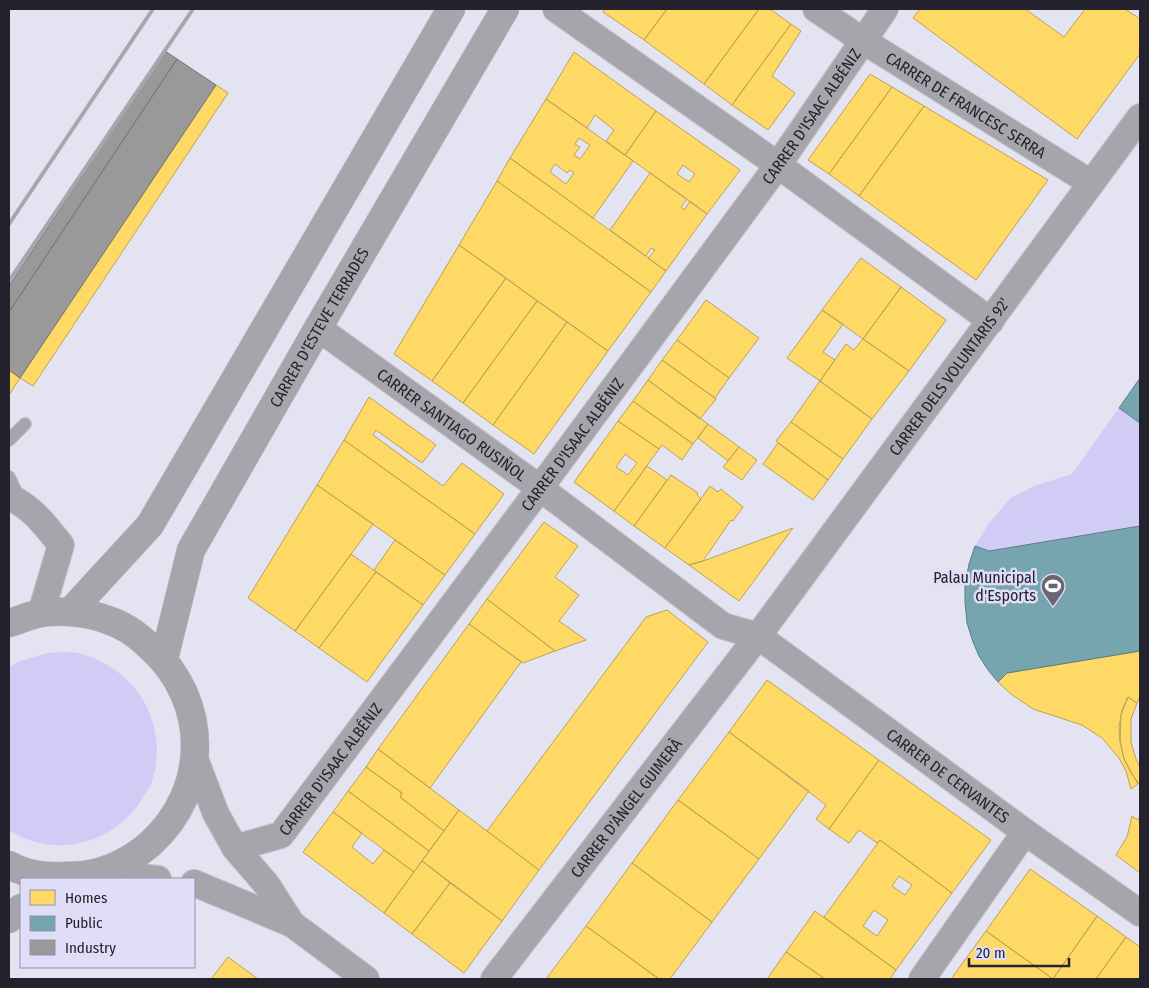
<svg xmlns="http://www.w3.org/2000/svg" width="1149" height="988" font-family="'Fira Sans Condensed',sans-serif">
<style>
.green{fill:#d0ccf5}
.homes{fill:#ffd966;stroke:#bda255;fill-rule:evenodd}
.public{fill:#76a5af;stroke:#5d7e88}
.industry{fill:#999;stroke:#767679}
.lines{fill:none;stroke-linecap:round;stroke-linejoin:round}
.service-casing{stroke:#c2c2cd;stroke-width:14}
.minor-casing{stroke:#c2c2cd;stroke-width:28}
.tertiary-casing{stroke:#c2c2cd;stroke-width:29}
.service{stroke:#a5a5ab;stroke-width:12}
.minor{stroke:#a5a5ab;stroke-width:26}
.tertiary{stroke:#a5a5ab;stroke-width:28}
.rail{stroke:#a6a6ae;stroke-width:4}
.labels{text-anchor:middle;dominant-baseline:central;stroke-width:5;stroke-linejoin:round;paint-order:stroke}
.street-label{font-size:16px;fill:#24232d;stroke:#dfddf8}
.poi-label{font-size:16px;fill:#24232d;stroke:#dfddf8;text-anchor:end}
</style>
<rect width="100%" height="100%" fill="#e4e3f2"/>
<path class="green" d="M1119,408L1140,423V526L989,551L975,546L989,523L1011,498L1034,486L1072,474Z
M47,653C57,653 71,651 81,654C137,669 170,725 152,781C151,786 146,792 143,797C116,844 54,860 9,830V668L17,662Z"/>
<path class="homes" d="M605,9H667L644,40L603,12Z
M667,9H759L704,84L644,40Z
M759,9H770L791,24L732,105L704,84Z
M920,9H1025L1064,37L1085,9H1140V54L1077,139L913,18Z
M1125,9H1140V19Z
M791,24L801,31L772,76L795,93L768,130L732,105Z
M574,52L656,111L625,155L606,141L614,130L595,115L587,128L546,99Z
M870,74L892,87L829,174L808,160Z
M216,85L228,93L33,386L20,378Z
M892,87L924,106L859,196L829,174Z
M546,99L633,161L593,218L510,158ZM579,138L590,145L580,159L574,155L580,147L575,144ZM555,164L567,173L570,170L574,173L566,184L550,172Z
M924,106L1048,180L976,280L859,196Z
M656,111L740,170L707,214L625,155ZM683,165L695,174L689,182L677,174Z
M510,158L666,271L651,292L497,181Z
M650,173L687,199L681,207L684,210L690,201L707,214L666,271L648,258L655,250L651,248L646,256L610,230Z
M497,181L651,292L608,351L459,245Z
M459,245L506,278L432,381L394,354Z
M861,258L901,287L863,339L822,310Z
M506,278L537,301L463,403L432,381Z
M901,287L946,320L909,371L863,339Z
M706,300L759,338L729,378L677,340Z
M537,301L567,322L493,425L463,403Z
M822,310L843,324L823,352L835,360L820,381L787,358Z
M567,322L608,351L534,454L493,425Z
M863,339L909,371L872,419L820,381L846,344L854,350Z
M677,340L729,378L715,398L662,360Z
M662,360L716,399L700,419L648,380Z
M9,370L20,378L9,395Z
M648,380L708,424L693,444L633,401Z
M820,381L872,419L843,459L791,422Z
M369,397L436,445L422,463L376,430L373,435L443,486L462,463L504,494L475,534L344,440Z
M633,401L693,444L682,460L662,445L659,449L618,421Z
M618,421L659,449L614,511L574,482ZM625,454L637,463L628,475L616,467Z
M791,422L843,459L828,480L776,441Z
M708,424L739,447L728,461L698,438Z
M344,440L475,534L445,575L317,485Z
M778,443L828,480L813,500L763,464Z
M739,447L757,460L742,480L723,467Z
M647,466L667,480L634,526L614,511Z
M671,475L698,493L697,495L701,499L665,548L634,526Z
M317,485L373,524L295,631L248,598Z
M710,486L718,492L721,489L743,507L733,521L731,520L703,561L689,565L665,548Z
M544,522L578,546L555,577L579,595L559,621L586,640L555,651L487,599Z
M793,528L739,601L689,565L703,561Z
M395,540L445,575L423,605L374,570Z
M351,554L376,572L319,648L295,631Z
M376,572L423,605L367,682L319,648Z
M487,599L555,651L523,663L469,624Z
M667,610L708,642L539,870L487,831L646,617Z
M469,624L521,662L430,788L378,749Z
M1140,651V696L1137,703L1128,697L1122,710L1119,727L1120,741L1124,759L1138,784L1131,789L1126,771L1119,758L1102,738L1082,725L1033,709L1011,694L998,682L1007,673Z
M767,680L879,760L829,829L816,819L826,805L729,732Z
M1128,697L1137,703L1131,719V742L1136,759L1140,767V785L1131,773L1124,759L1120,741L1121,715Z
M729,732L809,791L759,859L678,800Z
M378,749L459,810L444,831L400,797L402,793L366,767Z
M879,760L991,840L952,893L880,840L877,843L859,830L849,843L829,829Z
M366,767L402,793L400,797L444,831L429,851L348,791Z
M348,791L429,851L414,872L333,812Z
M678,800L759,859L712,922L632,863Z
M459,810L539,870L502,921L422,861Z
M333,812L362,833L352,847L373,864L384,850L414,872L384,913L303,852Z
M1132,816L1138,820L1140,816V873L1116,855L1127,837Z
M880,840L952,893L896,970L824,917ZM899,876L912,885L905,895L892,886ZM874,910L888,920L877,936L863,926Z
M422,861L450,883L412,934L384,913Z
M632,863L712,922L670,979H659L586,926Z
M1030,869L1097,916L1053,979L986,931Z
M450,883L502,921L464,973L412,934Z
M815,911L896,970L890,979H825L786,952Z
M1097,916L1126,937L1096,979H1053Z
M586,926L659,979H546Z
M986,931L1053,979H951Z
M1126,937L1140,947V979H1096Z
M786,952L825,979H767Z
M228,957L258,979H211Z"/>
<path class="public" d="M1140,378V423L1119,408Z
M1140,526V651L1007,673L998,682L988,670L979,656L973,642L967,623L965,602V583L969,564L975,546L989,551Z"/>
<path class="industry" d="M165,51L177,59L9,312V286Z
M177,59L216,85L20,378L9,370V312Z"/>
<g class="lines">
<defs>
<path id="service" d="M9,440L25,424
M9,477L20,500"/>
<g id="minor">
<path d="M556,9L778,165L991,321"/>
<path id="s1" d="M816,9L862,40L1091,183"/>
<path id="s2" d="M318,328L540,488L723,626L758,636L1025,832L1140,913"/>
<path d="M9,497C32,507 45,525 61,545L41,613"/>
<path d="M195,759L216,814L235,848L267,885L292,924"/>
<path id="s3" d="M235,848L281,835L540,488L778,165L885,9"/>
<path d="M101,873L158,879"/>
<path d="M194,883L292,924L366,979"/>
<path id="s4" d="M494,979L758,636L1140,117"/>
<path d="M922,979L1025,832"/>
</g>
<g id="tertiary">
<path d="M70,612L150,525L451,9"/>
<path d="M9,623C19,620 31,615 41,613C61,610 86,612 105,619C122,624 138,635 150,647C210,701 210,790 150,844C130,861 109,872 83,875C57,877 32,878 9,865"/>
<path id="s5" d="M164,659L191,550L318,328L505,9"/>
<path d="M9,919L21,908"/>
</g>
</defs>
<use href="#service" class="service-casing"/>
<use href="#minor" class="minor-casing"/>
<use href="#tertiary" class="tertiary-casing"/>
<use href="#service" class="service"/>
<use href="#minor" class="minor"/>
<use href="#tertiary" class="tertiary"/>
<path class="rail" d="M9,224L153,9
M9,281L193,9"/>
</g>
<defs>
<symbol id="stadium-pin" viewBox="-11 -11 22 30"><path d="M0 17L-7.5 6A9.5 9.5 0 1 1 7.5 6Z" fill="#676672" stroke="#dfddf8"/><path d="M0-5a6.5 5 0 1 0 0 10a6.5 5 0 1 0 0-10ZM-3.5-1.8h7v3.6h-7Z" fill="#fff"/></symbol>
</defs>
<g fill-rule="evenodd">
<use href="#stadium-pin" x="1039" y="572" width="28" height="38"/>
</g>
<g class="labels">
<g class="street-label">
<text stroke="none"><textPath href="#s1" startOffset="178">CARRER DE FRANCESC SERRA</textPath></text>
<text stroke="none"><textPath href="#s3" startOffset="941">CARRER D'ISAAC ALBÉNIZ</textPath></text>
<text stroke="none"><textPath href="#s5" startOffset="369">CARRER D'ESTEVE TERRADES</textPath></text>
<text stroke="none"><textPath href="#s4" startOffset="755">CARRER DELS VOLUNTARIS 92'</textPath></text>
<text stroke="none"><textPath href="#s2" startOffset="165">CARRER SANTIAGO RUSIÑOL</textPath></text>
<text stroke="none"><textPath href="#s3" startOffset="535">CARRER D'ISAAC ALBÉNIZ</textPath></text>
<text stroke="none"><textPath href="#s3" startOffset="130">CARRER D'ISAAC ALBÉNIZ</textPath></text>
<text stroke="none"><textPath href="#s2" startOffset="775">CARRER DE CERVANTES</textPath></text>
<text stroke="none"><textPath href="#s4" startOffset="216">CARRER D'ÀNGEL GUIMERÀ</textPath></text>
</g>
<g class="poi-label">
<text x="1036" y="577">Palau Municipal<tspan x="1036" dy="18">d'Esports</tspan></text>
</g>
</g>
<rect width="1149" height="988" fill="none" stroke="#24232d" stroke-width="20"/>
<rect x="20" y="878" width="175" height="90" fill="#dfddf8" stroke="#9493a7"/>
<rect x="30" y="890" width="25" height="15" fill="#ffd966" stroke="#9493a7"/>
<text x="65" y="903" font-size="15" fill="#24232d">Homes</text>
<rect x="30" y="916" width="25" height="15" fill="#76a5af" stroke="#9493a7"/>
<text x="65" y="928" font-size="15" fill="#24232d">Public</text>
<rect x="30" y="940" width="25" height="15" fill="#999999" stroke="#9493a7"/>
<text x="65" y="953" font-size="15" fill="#24232d">Industry</text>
<path d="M969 958v8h100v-8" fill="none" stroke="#24232d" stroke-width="2.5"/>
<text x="976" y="958" font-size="15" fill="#24232d" stroke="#dfddf8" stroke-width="4" paint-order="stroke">20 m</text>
</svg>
